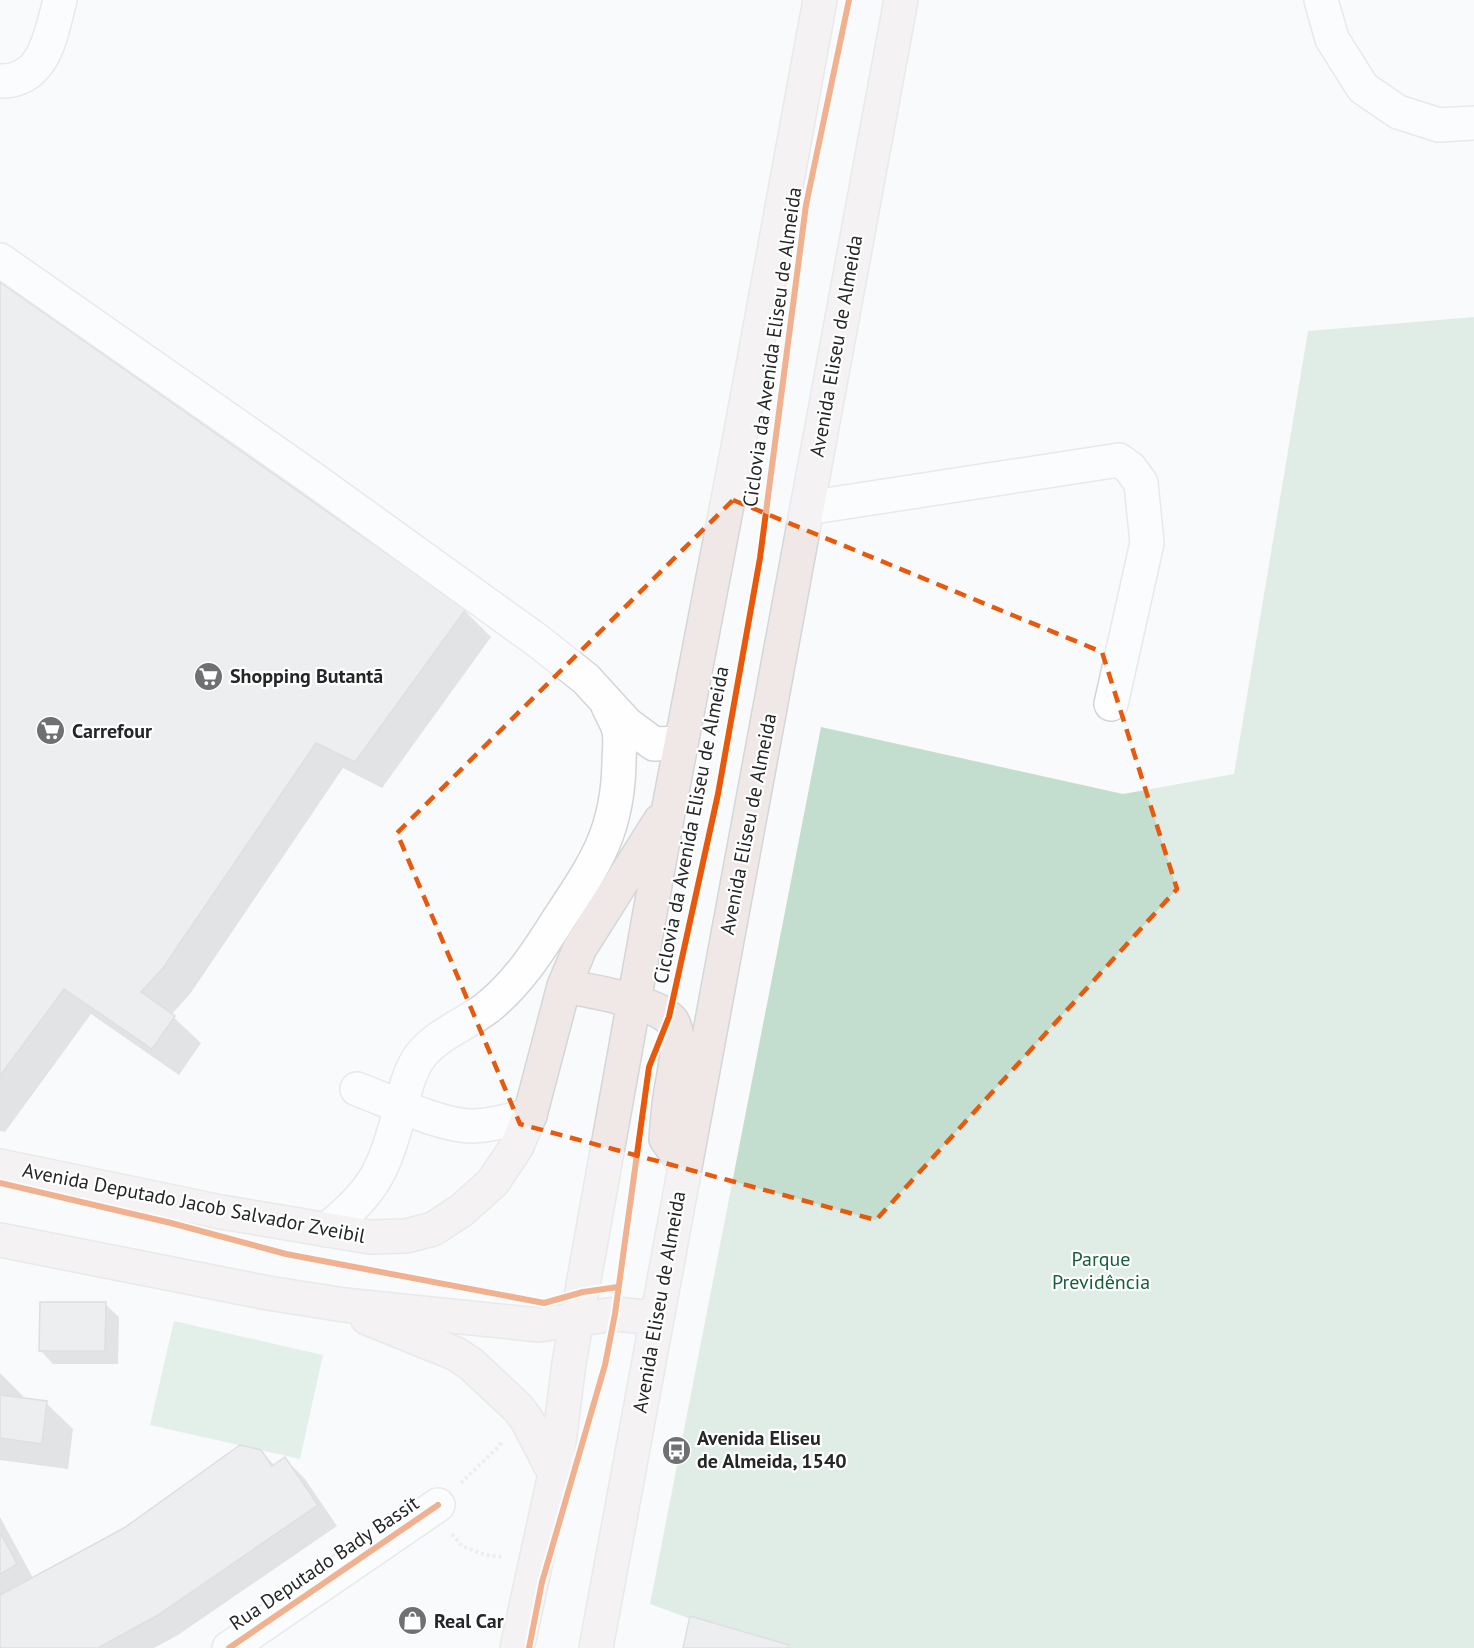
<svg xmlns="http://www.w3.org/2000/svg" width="1474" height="1648" font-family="'PT Sans',sans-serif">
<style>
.green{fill:#cbe4d6}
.forest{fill:#c3dece}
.shadow{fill:#0003}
.building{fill:#e0e0e0;stroke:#bfbfc0;stroke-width:1.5}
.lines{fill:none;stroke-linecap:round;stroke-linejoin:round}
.minor-casing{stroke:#d3d5d6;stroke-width:36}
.major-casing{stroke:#d5d6d7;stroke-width:36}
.path{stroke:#dfe0e1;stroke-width:4;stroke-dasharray:3 3;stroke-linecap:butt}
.minor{stroke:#fefeff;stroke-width:33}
.major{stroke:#f0e8e6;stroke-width:33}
.cycleway-casing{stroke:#fff;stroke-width:10}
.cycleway{stroke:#e8590c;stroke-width:6}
.marked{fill:none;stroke:#e8590c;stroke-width:4.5;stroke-dasharray:12 8;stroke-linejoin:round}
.labels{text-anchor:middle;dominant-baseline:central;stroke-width:4.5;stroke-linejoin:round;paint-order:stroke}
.street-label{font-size:20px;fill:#242627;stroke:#fff}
.poi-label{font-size:20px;font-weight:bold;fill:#242627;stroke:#fff;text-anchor:start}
.park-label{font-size:20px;fill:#14603b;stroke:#fff}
</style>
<rect width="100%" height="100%" fill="#f8fafc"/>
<path class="green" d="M174,1321L323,1355L300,1459L150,1425Z"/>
<path class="forest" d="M1474,317V1648H770L650,1604L821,727L1123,794L1234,774L1308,331Z"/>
<path class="shadow" d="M0,283L465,611L491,637L382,788L343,768L190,994L171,1015L201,1043L179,1075L91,1014L5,1132L0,1131Z
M105,1304L119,1317L118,1364H53L40,1350Z
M0,1373L23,1396V1400L46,1403L73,1429L68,1469L0,1460Z
M261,1451L275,1466L285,1459L305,1479L337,1526L178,1635L154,1648H0V1517L33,1578Z"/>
<path class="building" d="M0,282L466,609L355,762L316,743L163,968L141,992L175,1016L152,1049L64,989L0,1076Z
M40,1302H106L105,1351H39Z
M0,1395L47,1401L42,1444L0,1438Z
M240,1445L261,1450L272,1466L285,1457L318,1505L158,1615L98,1648H0V1595L124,1528Z
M0,1532L17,1564L0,1574Z
M690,1616L789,1645L788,1648H683Z"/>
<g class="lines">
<defs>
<path id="minor" d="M1321,0L1332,39L1363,88L1398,112L1439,125L1474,123
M0,81C45,82 51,34 60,0
M0,260L309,476L538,641L586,679L627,724L654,744L681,743
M807,508L1119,460L1130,468L1141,483L1147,543L1111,704
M357,1089C389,1101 443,1127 474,1126C493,1125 512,1120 530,1115
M326,1230C376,1190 384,1170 400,1110C405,1091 409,1071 421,1055C438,1034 466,1024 487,1008C517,984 538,952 558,920C595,864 618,832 619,762C619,752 621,741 619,731C617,722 611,713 608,706
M229,1648L438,1505"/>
<path id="major" d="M564,986C586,990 667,1003 674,1025C682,1047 673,1075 670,1098C668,1111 667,1125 666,1139L685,1165
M0,1166L221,1212L370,1237L406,1236L433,1229L462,1210L493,1182L517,1146L530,1115L564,986L580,948L660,821
M0,1240L268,1293L344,1305L539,1325L615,1314L656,1318
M367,1318L456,1354L471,1364L518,1408L527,1420L555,1474
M517,1648L555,1474L569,1363L669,807L740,437L820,0
M596,1648L901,0"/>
</defs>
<use href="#minor" class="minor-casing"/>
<use href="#major" class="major-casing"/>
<path class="path" d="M461,1483L499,1446L502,1441
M452,1534L462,1546L486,1555L503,1557"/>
<use href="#minor" class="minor"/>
<use href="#major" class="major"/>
<defs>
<path id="cycleway" d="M0,1183L171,1223L286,1254L544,1303L583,1292L618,1287
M229,1648L438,1505
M529,1648L542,1582L605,1365L615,1314L649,1067L669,1017L718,794L760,558L806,205L849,0"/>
</defs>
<use href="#cycleway" class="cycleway-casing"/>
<use href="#cycleway" class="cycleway"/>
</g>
<path d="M0 0H1474V1648H0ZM733,500L1102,652L1177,889L876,1220L520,1124L397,833Z" fill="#f8fafc" fill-opacity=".55" fill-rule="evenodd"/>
<path class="marked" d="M733,500L1102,652L1177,889L876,1220L520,1124L397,833Z"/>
<defs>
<symbol id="supermarket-disc" viewBox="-11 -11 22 22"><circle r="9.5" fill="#6e7072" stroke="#fff"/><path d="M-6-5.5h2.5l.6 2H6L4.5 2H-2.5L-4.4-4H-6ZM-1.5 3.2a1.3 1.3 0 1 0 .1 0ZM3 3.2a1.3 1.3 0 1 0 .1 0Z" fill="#fff"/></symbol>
<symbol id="bus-disc" viewBox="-11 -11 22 22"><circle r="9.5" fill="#6e7072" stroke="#fff"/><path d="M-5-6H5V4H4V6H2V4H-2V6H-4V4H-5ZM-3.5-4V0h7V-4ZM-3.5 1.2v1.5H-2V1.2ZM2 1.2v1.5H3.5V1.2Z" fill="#fff"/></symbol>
<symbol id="shop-disc" viewBox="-11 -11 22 22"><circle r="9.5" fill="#6e7072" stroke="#fff"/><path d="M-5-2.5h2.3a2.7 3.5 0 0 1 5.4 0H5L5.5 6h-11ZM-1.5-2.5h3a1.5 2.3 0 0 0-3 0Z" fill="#fff"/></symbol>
</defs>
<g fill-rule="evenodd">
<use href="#supermarket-disc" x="192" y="660" width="33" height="33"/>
<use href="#supermarket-disc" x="34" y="714" width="33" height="33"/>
<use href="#bus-disc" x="660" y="1434" width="33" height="33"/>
<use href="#shop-disc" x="396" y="1604" width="33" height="33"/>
</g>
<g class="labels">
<g class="street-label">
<text transform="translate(836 346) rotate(-80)">Avenida Eliseu de Almeida</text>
<text transform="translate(772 347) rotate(-82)">Ciclovia da Avenida Eliseu de Almeida</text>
<text transform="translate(748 824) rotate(-79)">Avenida Eliseu de Almeida</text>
<text transform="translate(691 825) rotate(-79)">Ciclovia da Avenida Eliseu de Almeida</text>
<text transform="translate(194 1203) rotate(11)">Avenida Deputado Jacob Salvador Zveibil</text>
<text transform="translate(659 1302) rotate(-80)">Avenida Eliseu de Almeida</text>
<text transform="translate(324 1563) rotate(-34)">Rua Deputado Bady Bassit</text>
</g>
<g class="poi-label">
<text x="230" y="676">Shopping Butantã</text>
<text x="72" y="731">Carrefour</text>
<text x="697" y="1438">Avenida Eliseu<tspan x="697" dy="23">de Almeida, 1540</tspan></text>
<text x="434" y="1621">Real Car</text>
</g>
<g class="park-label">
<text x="1101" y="1259">Parque<tspan x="1101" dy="23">Previdência</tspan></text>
</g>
</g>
</svg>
